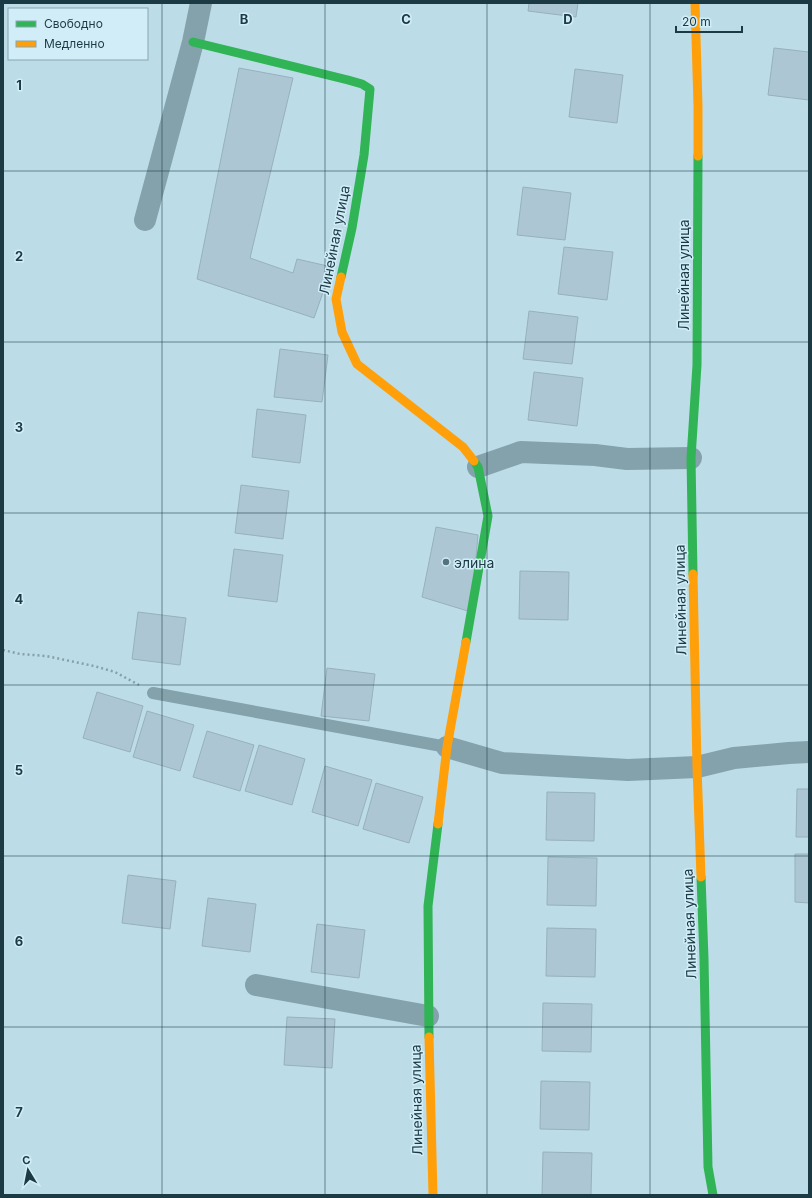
<svg xmlns="http://www.w3.org/2000/svg" width="812" height="1198" font-family="Inter,sans-serif">
<style>
.building{fill:#acc6d3;stroke:#97b0bd}
.lines{fill:none;stroke-linecap:round;stroke-linejoin:round}
.path{stroke:#85a0a8;stroke-width:2.5;stroke-dasharray:2 3;stroke-linecap:butt}
.lane{stroke:#84a2ac;stroke-width:12}
.street{stroke:#84a2ac;stroke-width:22}
.fast{stroke:#30b455;stroke-width:9}
.slow{stroke:#ff9f0a;stroke-width:9}
.grid{fill:none;stroke:#1b3a44;stroke-width:1;stroke-opacity:0.55}
.poi-dot{fill:#53737d;stroke:#d1edf8;stroke-width:1.5}
.labels{text-anchor:middle;dominant-baseline:central;stroke-width:3;stroke-linejoin:round;paint-order:stroke}
.street-label{font-size:14px;fill:#1b3a44;stroke:#d1edf8}
.poi-label{font-size:14px;fill:#1b3a44;stroke:#d1edf8;text-anchor:start}
.grid-label{font-size:13px;text-anchor:middle;font-weight:bold;fill:#1b3a44;stroke:#d1edf8;stroke-width:3;stroke-linejoin:round;paint-order:stroke}
</style>
<rect width="100%" height="100%" fill="#bcdde8"/>
<path class="building" d="M529,3H578L576,17L528,11Z
M774,48L809,52V100L768,95Z
M239,68L293,78L250,258L293,273L297,259L332,267L314,318L197,279Z
M575,69L623,75L617,123L569,117Z
M523,187L571,193L565,240L517,235Z
M564,247L613,252L607,300L558,294Z
M529,311L578,317L572,364L523,359Z
M280,349L328,355L322,402L274,397Z
M534,372L583,378L577,426L528,420Z
M257,409L306,415L300,463L252,457Z
M241,485L289,491L283,539L235,533Z
M436,527L478,535L471,612L422,597Z
M234,549L283,555L277,602L228,596Z
M520,571L569,572L568,620L519,619Z
M138,612L186,618L180,665L132,659Z
M327,668L375,674L369,721L321,716Z
M97,692L143,706L130,752L83,738Z
M147,711L194,725L180,771L133,757Z
M207,731L254,745L240,791L193,777Z
M259,745L305,759L292,805L245,791Z
M325,766L372,780L358,826L312,812Z
M376,783L423,797L409,843L363,829Z
M797,789H809V837H796Z
M547,792L595,793L594,841L546,840Z
M795,854H809V903L795,902Z
M548,857L597,858L596,906L547,905Z
M128,875L176,881L170,929L122,923Z
M208,898L256,904L250,952L202,946Z
M317,924L365,930L359,978L311,972Z
M547,928L596,929L595,977L546,976Z
M543,1003L592,1004L591,1052L542,1051Z
M287,1017L335,1019L332,1068L284,1065Z
M541,1081L590,1082L589,1130L540,1129Z
M543,1152L592,1153L591,1195H542Z"/>
<g class="lines">
<path class="path" d="M3,650L20,654L46,656L94,666L115,672L139,685"/>
<path class="lane" d="M153,693L447,747"/>
<path class="street" d="M145,220L193,42L201,3
M478,467L521,452L595,455L627,459L691,458
M447,747L502,763L628,770L697,767L734,758L789,753L809,752
M256,985L428,1016"/>
<path class="fast" d="M193,42L348,80L362,84L370,89L364,155L352,228L341,277
M693,574L691,458L697,365L698,156
M466,642L488,516L478,467L474,461
M701,877L704,959L708,1167L713,1195
M429,1037L428,906L438,824"/>
<path class="slow" d="M695,3L698,106V156
M341,277L336,299L342,332L357,364L463,447L474,461
M693,574L697,767L701,877
M438,824L447,747L466,642
M429,1037L433,1195"/>
</g>
<path class="grid" d="M162,3V1195M325,3V1195M487,3V1195M650,3V1195M3,171H809M3,342H809M3,513H809M3,685H809M3,856H809M3,1027H809"/>
<circle class="poi-dot" cx="446" cy="562" r="4"/>
<g class="labels">
<g class="street-label">
<text transform="translate(334 240) rotate(-79)">Линейная улица</text>
<text transform="translate(683 275) rotate(-90)">Линейная улица</text>
<text transform="translate(680 600) rotate(-91)">Линейная улица</text>
<text transform="translate(689 924) rotate(-92)">Линейная улица</text>
<text transform="translate(416 1100) rotate(-91)">Линейная улица</text>
</g>
<g class="poi-label">
<text x="454" y="562">элина</text>
</g>
</g>
<g class="grid-label">
<text x="244" y="24">B</text>
<text x="406" y="24">C</text>
<text x="568" y="24">D</text>
<text x="19" y="90">1</text>
<text x="19" y="261">2</text>
<text x="19" y="432">3</text>
<text x="19" y="604">4</text>
<text x="19" y="775">5</text>
<text x="19" y="946">6</text>
<text x="19" y="1117">7</text>
</g>
<rect width="812" height="1198" fill="none" stroke="#1b3a44" stroke-width="8"/>
<rect x="8" y="8" width="140" height="52" fill="#d1edf8" stroke="#88a5b0"/>
<rect x="16" y="21" width="20" height="6" fill="#30b455" stroke="#88a5b0"/>
<text x="44" y="28" font-size="12" fill="#1b3a44">Свободно</text>
<rect x="16" y="41" width="20" height="6" fill="#ff9f0a" stroke="#88a5b0"/>
<text x="44" y="48" font-size="12" fill="#1b3a44">Медленно</text>
<g transform="translate(28 1170) rotate(350)" stroke="#d1edf8" stroke-width="3" paint-order="stroke">
<path d="M0-3L7 15L0 10L-7 15Z" fill="#1b3a44"/>
<text y="-6" font-size="11" font-weight="bold" text-anchor="middle" fill="#1b3a44">С</text>
</g>
<path d="M676 26v6h66v-6" fill="none" stroke="#1b3a44" stroke-width="2"/>
<text x="682" y="26" font-size="12" fill="#1b3a44" stroke="#d1edf8" stroke-width="3" paint-order="stroke">20 m</text>
</svg>
